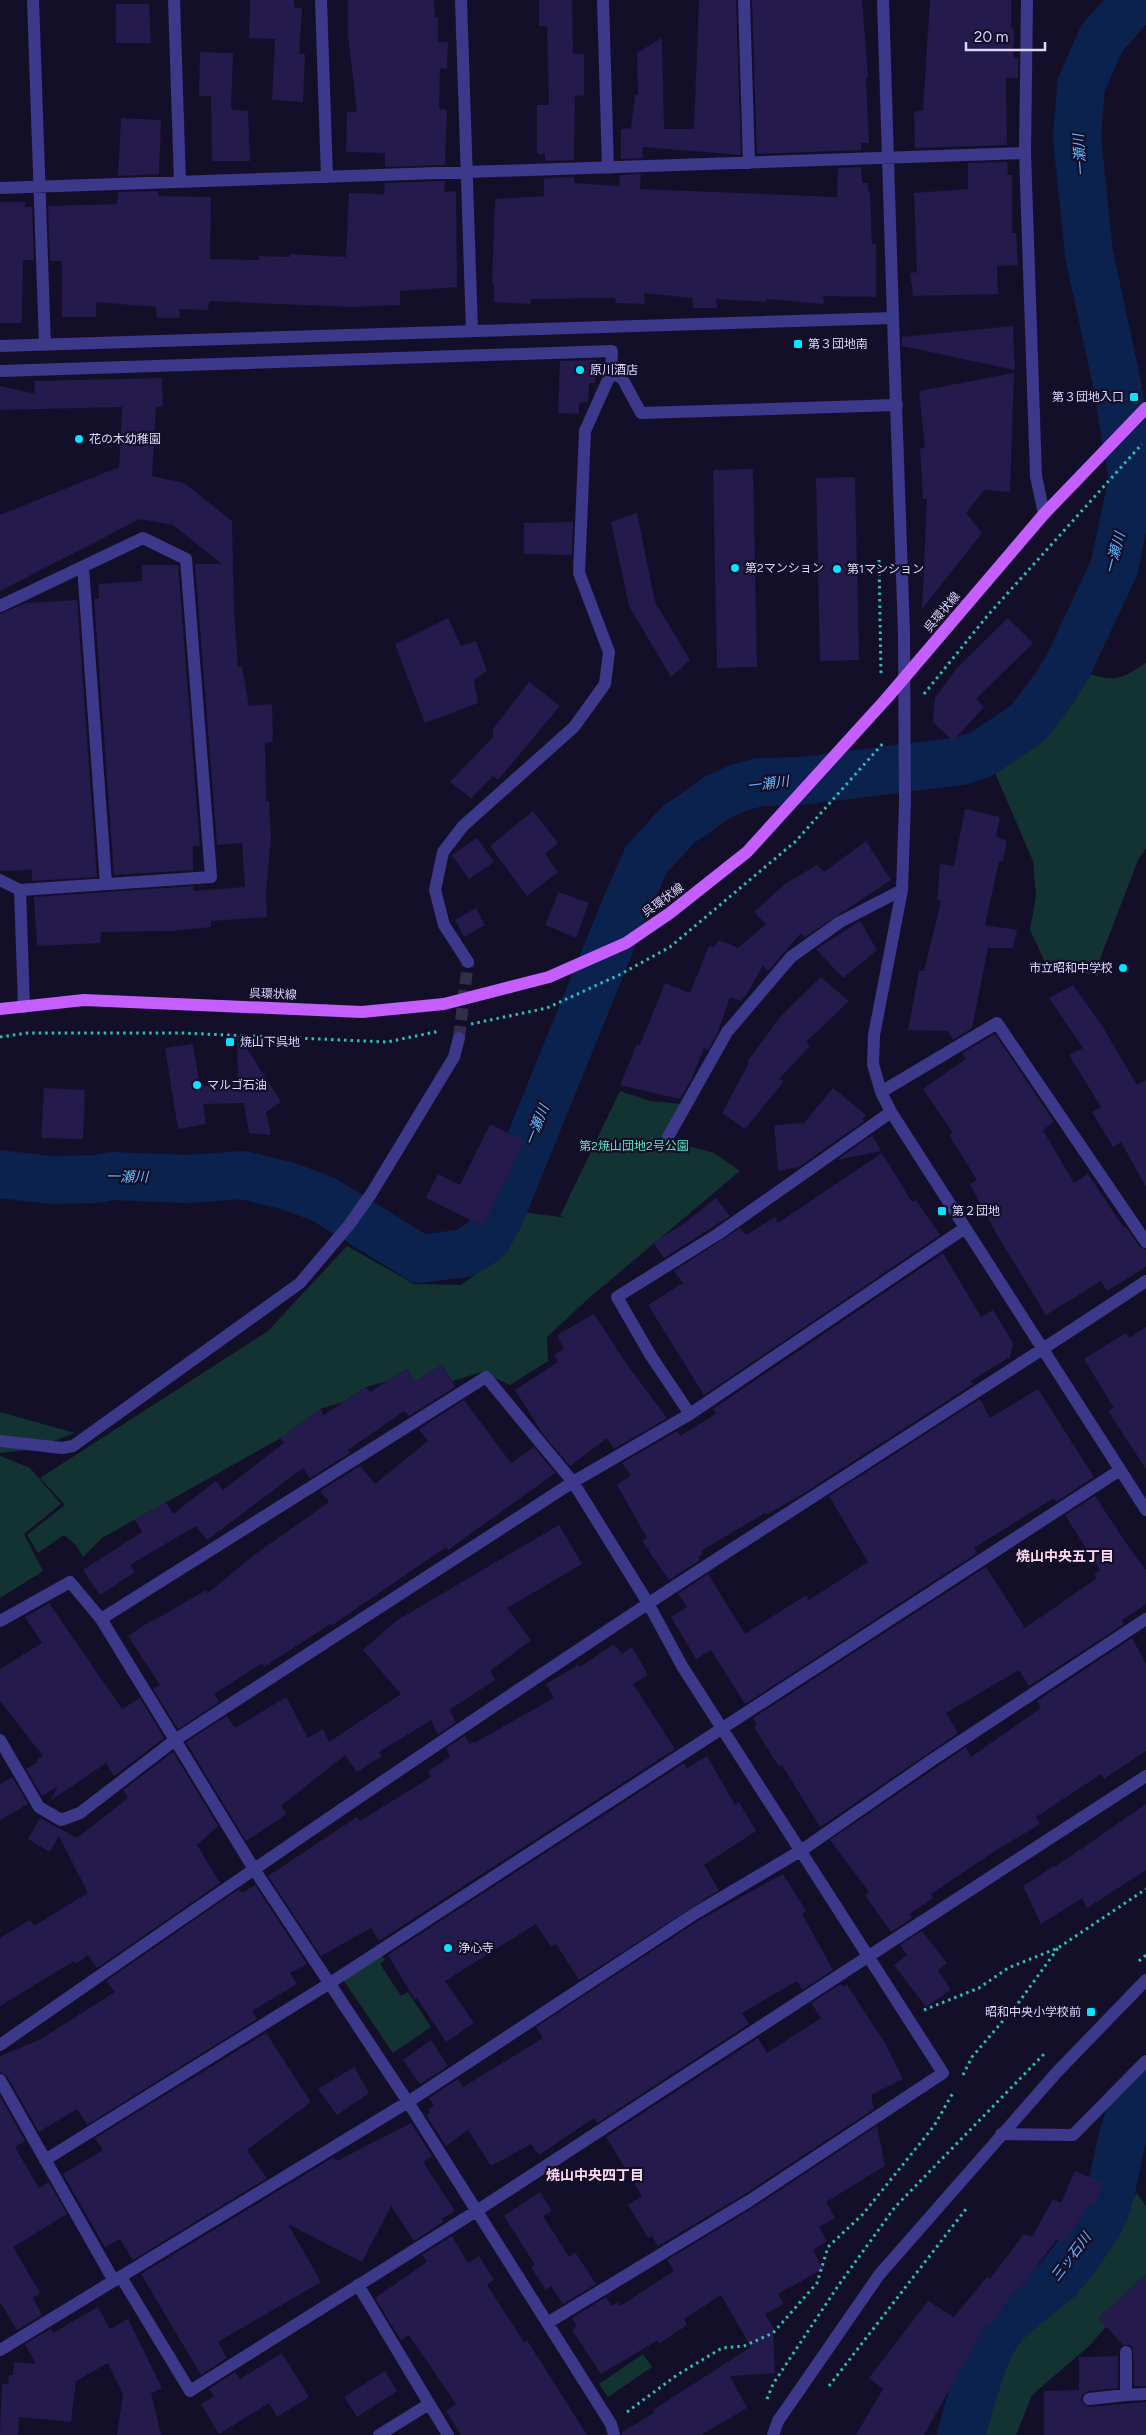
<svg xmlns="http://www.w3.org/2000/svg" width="1146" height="2435" font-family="Figtree,'Noto Sans JP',sans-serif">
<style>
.green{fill:#123332}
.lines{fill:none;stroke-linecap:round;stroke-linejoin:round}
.river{stroke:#0a224d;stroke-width:48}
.building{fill:#241a4b}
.minor-tunnel{stroke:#322d49;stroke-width:12;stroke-dasharray:12 6;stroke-linecap:butt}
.path{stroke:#2ac0b8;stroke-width:3;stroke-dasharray:2.5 4;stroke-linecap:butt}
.minor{stroke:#3c388a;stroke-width:12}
.major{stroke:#c45eff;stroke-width:12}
.poi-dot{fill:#03e4ff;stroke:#140f29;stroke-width:2}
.labels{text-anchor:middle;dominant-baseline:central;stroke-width:4.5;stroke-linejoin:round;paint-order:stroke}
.poi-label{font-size:12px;fill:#dcd7ff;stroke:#140f29;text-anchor:start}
.street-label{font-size:12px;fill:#dcd7ff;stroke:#140f29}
.park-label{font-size:12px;fill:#5de5c4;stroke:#140f29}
.water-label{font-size:14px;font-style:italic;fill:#65b7ff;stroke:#140f29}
.neighbourhood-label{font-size:14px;font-weight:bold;fill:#ffd9f1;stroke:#140f29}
</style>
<rect width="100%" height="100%" fill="#140f29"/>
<path class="green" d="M1146,663V848L1138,860L1100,959L1098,976L1046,964L1030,930L1036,896L1033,861L992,766C1032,743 1061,713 1079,671C1113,681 1116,683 1146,663Z
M620,1091L650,1101L682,1104L669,1137L682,1144L714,1153L740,1171L589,1298L547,1337L548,1361L510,1385L482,1372L452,1381L442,1365L415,1382L407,1369L388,1381L366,1387L343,1402L320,1409L281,1438L102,1538L83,1557L76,1545L64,1535L38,1553L27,1535L65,1505L40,1478L268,1331L347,1246L414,1284L461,1285L499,1257L522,1212L568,1218L560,1216Z
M0,1412L75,1433L29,1450L0,1453Z
M0,1456L30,1468L61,1504L24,1534L43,1571L0,1598Z
M380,1952L385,1960L380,1964L401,1996L408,1992L431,2027L393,2053L342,1978Z
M1137,2193L1146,2206V2281L1089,2346L1032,2395L1016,2435H974L989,2380L1011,2330L1029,2314L1072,2284L1104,2227Z
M643,2354L652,2367L608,2397L599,2384Z"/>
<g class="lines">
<path class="river" d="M0,1174L51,1180L96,1179L112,1176L188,1179L243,1175L288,1186L323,1199L420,1259L465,1253L487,1239L501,1213L627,903L646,860L678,825L718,797L738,788L760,782L801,781L961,761L982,754L1028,723L1055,687L1068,666L1114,568L1133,479L1116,379L1089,254L1077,137L1081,85L1102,38L1136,0
M961,2435C970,2405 982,2352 1001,2328C1017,2309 1037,2297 1056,2281C1068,2269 1098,2228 1104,2212C1120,2173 1116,2124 1146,2091"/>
</g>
<path class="building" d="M250,0H294V7L302,8L299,54H305L303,102L272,100L275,39L249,38Z
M348,0H434L435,17L438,18V42H448L447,69L440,68L439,109L447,110L445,165L385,167V153L346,152L347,112H357L348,36Z
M539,0H572L573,54H584V96L575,95L574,160L545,161V154H537V105H549L547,26H539Z
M699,0H736L741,155L643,147L642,158L621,159V129L631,128L635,95H638L637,53L662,38L664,129H694Z
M752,0H862L868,78H866L869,143H861V150L757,154Z
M930,0H1011V29L1014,28L1013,57L1018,59V78H1006L1007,145L915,148L914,112L923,110Z
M116,4H149L151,43H116Z
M200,52L233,53L231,109L248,111L250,161H212L211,96H199Z
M121,118L161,120L159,174L118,176Z
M1007,162L1008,175H1012V233H1016L1018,265L997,266L998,294L913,296L910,273L917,272L914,193L968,189V163Z
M861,167L862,183H868V191H870L872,244H876V297L823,296L824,304L766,299L767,302L716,299L717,308H693L692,298L644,293L645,304L616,303L615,298L531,299L530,304L494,302V284H492L495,199L544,196V178L574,177V183L619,186L620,175L641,174L640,189L837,197L838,168Z
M445,181L444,192L456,191L457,287L400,291V305L351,307L209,301L208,310L179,309L180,318H157L156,307L96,302V317H62V261H50L48,206L117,204L118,192L158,191V196L211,197L210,259L259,260V256L290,257V254L346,257L349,193L384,194L385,183Z
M0,202H25V207H32L34,260H23L22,323H0Z
M1013,326L1015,370L902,346V337Z
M596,360L595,383H589L588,401L579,404V414L558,413L560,361Z
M1014,373L1010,492L984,490L966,513L982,533L922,609L927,499H923L920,448H925L919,391Z
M162,378L163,406L156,407L152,476L184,483L232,521L234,612L238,667L242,666L249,706L272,704L273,742L265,743L266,801H269L271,838L266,892L267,917L211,921V927L174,931L101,932L100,943L37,946L34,897L193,886V891L245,887L242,843L217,845L195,564H222L173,525L140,519L0,591V515L119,467L122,407L0,410V386L35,394L34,381Z
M753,469L757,667L717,668L713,470Z
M855,477L859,660L820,661L816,478Z
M637,513L655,602L690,660L671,677L629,606L611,522Z
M573,522L572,555L524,554V523Z
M142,565H178L200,846H193V870L114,875L94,599H99L98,584L142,581Z
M77,600L97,877L32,881V870L0,871V614L26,603Z
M448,618L461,646L476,641L487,671L474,680L478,703L425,723L395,644Z
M1008,618L1033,643L976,699L984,707L953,741L933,722L935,698L956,669Z
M529,682L560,706L498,780L493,776L471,798L450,782L493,737V729Z
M965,809L1000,817L996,836L1007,841L1003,861H999L985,925L1017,930L1013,948H988L972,1028L953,1040L948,1031L908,1030L919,971H924L941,901L937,900L940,864L954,866Z
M533,811L558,843L545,854L558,872L527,896L490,846Z
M477,838L494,862L469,879L452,855Z
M866,841L891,880L805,937L801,933L768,971L763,965L747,994L741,1001L730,997L717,1034L708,1050L704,1048L691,1080L680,1099L620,1085L637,1044L640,1045L665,983L690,993L709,946L714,947L719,940L738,948L766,924L754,912L785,884L817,865L824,872Z
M559,892L589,903L576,938L545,925Z
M476,908L485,925L464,937L455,920Z
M860,921L877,950L843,978L816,949Z
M821,977L849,1001L806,1042L810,1046L779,1079L784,1081L745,1129L722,1113L749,1063L747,1062L780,1017Z
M1073,985L1101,1024L1137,1085L1146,1080V1187L1121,1142L1113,1147L1092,1112L1101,1107L1069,1055L1083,1048L1049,998Z
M237,1033L281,1102L266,1112L271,1135L249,1133L244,1103L203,1104L206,1124L178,1129L165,1048L193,1044L200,1086L238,1083Z
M995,1034L1054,1122L1043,1130L1074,1183L1088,1174L1124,1228L1126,1227L1140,1247L1146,1250V1267L1107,1291L1101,1281L1046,1315L996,1233L970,1184L977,1180L949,1135L953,1133L923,1089L966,1059L962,1053Z
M44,1088L85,1090L83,1139L41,1138Z
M833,1088L866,1115L862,1119L864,1121L799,1167L778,1171L774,1125L804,1123Z
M490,1124L525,1141L483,1226L426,1198L438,1174L460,1185Z
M872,1135L881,1151L837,1160Z
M882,1153L912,1202L916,1200L940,1235L704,1395L648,1305L683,1283L674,1271L740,1228L746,1235L775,1217L778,1223Z
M716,1198L730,1216L664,1258L653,1243L686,1222Z
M943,1253L981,1317L993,1310L1013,1343L1010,1357L971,1381L973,1384L801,1495L766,1515L765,1513L701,1551L703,1554L698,1557L700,1560L669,1580L642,1541L647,1538L617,1485L631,1475L622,1463L677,1431L680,1436L716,1414L713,1409Z
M594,1314L628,1366L667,1418L614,1449L607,1438L570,1466L543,1434L515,1390L558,1362L554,1355L564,1349L557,1335Z
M1146,1327V1469L1108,1411L1114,1408L1084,1359L1126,1333L1129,1338Z
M442,1365L455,1387L409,1416L404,1411L348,1450L350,1453L310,1478L303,1468L207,1540L196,1526L130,1565L135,1572L100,1595L83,1570L142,1532L135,1520L166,1502L173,1514L216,1481L223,1490L284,1443L281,1438L320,1409L324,1415L366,1387L370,1392L407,1369L415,1382Z
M1038,1389L1094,1477L1056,1502L1054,1498L974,1548L977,1553L745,1704L711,1650L696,1659L671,1617L687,1607L678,1594L708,1574L745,1634L806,1595L809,1600L868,1562L829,1496L980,1399L990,1418Z
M464,1400L511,1463L534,1447L555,1473L448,1550L446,1547L331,1626L330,1624L264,1667L262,1663L214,1694L219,1702L178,1729L153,1689L160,1685L128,1636L152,1620L153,1621L206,1590L208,1593L254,1555L329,1502L320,1491L360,1466L375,1484L428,1441L419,1429Z
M1095,1496L1130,1549L1146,1570V1604L1122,1620L1124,1624L1029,1686L1019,1670L946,1713L958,1733L820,1827L782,1765L779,1767L754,1727L757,1724L753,1718L986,1567L1025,1628L1097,1578L1094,1574L1100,1570L1065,1515Z
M559,1525L582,1564L507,1608L531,1640L490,1671L495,1680L449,1710L456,1722L438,1734L431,1720L379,1752L382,1756L357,1772L345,1755L281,1806L287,1814L246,1841L186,1742L227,1716L235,1728L286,1697L308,1738L323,1729L329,1742L401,1694L363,1650L396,1621Z
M49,1603L122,1709L140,1698L164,1738L114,1776L106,1763L50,1801L58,1786L42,1796L26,1769L38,1762L37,1760L43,1756L0,1701V1669L42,1643L25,1617Z
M1132,1638L1146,1664V1751L1104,1779L1101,1774L1036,1817L1040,1824L995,1851L931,1894L933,1898L909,1914L912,1918L891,1932L865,1895L869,1892L830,1840L966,1747L971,1757L1041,1708L1037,1701Z
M614,1644L622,1654L632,1647L648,1675L633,1684L675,1749L379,1941L371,1928L321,1956L268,1876L357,1817L360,1821L431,1777L428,1771L450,1757L446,1748L465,1736L470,1744L473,1742L474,1743L554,1698L546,1684L578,1665L580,1667Z
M173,1752L218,1826L197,1845L220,1883L97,1968L88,1955L76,1964L74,1961L0,2006V1938L30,1920L34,1926L88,1893L59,1836L50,1852L28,1839L40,1818L77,1838L128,1798L123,1790Z
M707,1756L735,1805L739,1802L756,1831L704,1865L719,1890L579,1980L556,1944L551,1947L536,1924L445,1981L474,2023L446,2042L417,1998L415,2000L388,1955L684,1763L687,1768Z
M12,1777L28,1804L0,1820V1784Z
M1146,1804V1870L1087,1908L1082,1898L1041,1924L1023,1886L1054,1866L1055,1867Z
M783,1874L806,1911L802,1914L833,1970L802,1990L797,1981L742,2013L749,2024L597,2123L594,2118L539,2155L531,2144L491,2166L468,2130L446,2146L426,2115L430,2113L428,2110L434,2105L429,2098L458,2079L463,2087L543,2038L536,2027L698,1921Z
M255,1885L307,1964L290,1973L297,1984L252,2011L257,2019L87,2125L77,2109L39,2132L7,2076L0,2072V2056L39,2040L115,1992L106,1981L239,1889L242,1893Z
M922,1931L947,1963L938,1970L951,1990L926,2007L894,1965L907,1955L900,1945Z
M841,1984L843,1987L847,1985L885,2043L903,2079L871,2095L874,2109L745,2194L658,2246L652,2236L648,2238L628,2205L642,2196L606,2137L758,2038L767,2053L821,2018L811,2003Z
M266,2033L311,2102L247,2150L267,2178L133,2260L120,2239L105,2247L63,2174L103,2150L95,2138Z
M431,2040L448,2066L420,2084L403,2060Z
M354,2067L369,2093L337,2115L318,2089Z
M0,2096L25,2141L15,2147L39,2188L49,2182L67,2214L13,2247L40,2293L33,2298L42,2315L17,2330L0,2302Z
M411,2123L432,2156L423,2162L455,2211L442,2219L443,2222L414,2241L391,2206L362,2262L288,2224L321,2282L218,2342L227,2358L201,2375L141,2274L334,2157L337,2161Z
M877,2126L885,2166L826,2202L835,2218L819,2227L827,2241L813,2250L823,2269L778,2294L784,2304L765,2314L773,2327L775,2373L730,2376L747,2408L701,2435H622V2432L654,2413L653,2410L751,2347L721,2295L684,2319L687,2325L660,2343L658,2340L601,2374L572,2330L577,2326L572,2318L606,2297L612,2306L618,2302L620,2306L674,2271L667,2260L753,2208Z
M1075,2171L1104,2183L1094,2206L1089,2204L1065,2243L1057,2239L1017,2292L1014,2290L991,2326L986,2324L924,2435H856L883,2389L869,2378L928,2301L954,2317L987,2277L990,2279L1024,2234L1032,2237L1053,2199L1061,2203Z
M540,2192L552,2211L543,2216L569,2257L575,2252L596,2284L563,2304L551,2286L546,2290L531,2267L535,2265L504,2216Z
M452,2236L468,2263L479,2256L494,2280L487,2285L524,2342L527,2340L587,2435H461L446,2411L456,2404L409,2335L401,2340L375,2298L427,2262L422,2255Z
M1146,2274V2386H1134L1133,2348L1130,2345H1123L1098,2318Z
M98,2307L110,2329L128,2319L162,2388L151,2393L161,2435H117L123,2394L108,2363L76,2381L71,2422L19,2417L18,2435H0L2,2384H8L9,2375H13L14,2362L36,2364L25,2344L51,2329L53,2333Z
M282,2353L309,2397L277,2417L269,2403L219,2434L201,2404L214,2396L209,2389L235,2372L240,2379Z
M1118,2356V2388L1088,2391L1082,2395L1081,2400L1083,2404L1089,2407L1146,2402V2435H1044V2391L1079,2390V2357Z
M385,2371L397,2391L357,2417L344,2397Z"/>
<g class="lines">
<path class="minor-tunnel" d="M459,1038L468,962"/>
<path class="path" d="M879,560L881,674
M924,694L988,615L1142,444
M471,1024L547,1008L619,975L670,947L796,841L885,741
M0,1037L27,1033H182L387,1042L440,1031
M1139,1961L1146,1955
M924,2010L979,1988L1008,1968L1058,1948L1146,1889
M963,2075L972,2057L1019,2002L1058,1948
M829,2386L966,2209
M767,2399L773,2384L838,2286L895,2207L1045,2053
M627,2412L677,2375L722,2348L744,2346L773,2333L817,2283L828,2247L863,2214L934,2126L954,2091"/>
<path class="minor" d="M33,0L45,345
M174,0L180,182
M321,0L327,177
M461,0L472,331
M603,0L608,168
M744,0L749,163
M883,0L893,318
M1027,0L1025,153L1036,476L1044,514
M0,188L1025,153
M0,346L893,318L904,633L905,802L902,890L874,1035L873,1064L881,1092L891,1112L1146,1510
M0,371L612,351L611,373L585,431L579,573L609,652L605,684L574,727L463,826L443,852L435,890L444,925L468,962
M611,373L622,378L641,413L897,405
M83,567L106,884
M0,606L143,538L186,559L211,877L20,890L0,880
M20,890L24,1007
M881,1092L997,1023L1146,1242
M668,1137L727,1032L791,957L840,922L902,890
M690,1414L651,1356L617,1297L718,1234L891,1112
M0,1441L62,1448L73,1446L300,1283L349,1225L371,1194L454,1057L459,1038
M101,1619L486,1377L573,1482L648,1603L682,1666L943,2073L749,2201L549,2322
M0,1621L70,1582L101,1619L254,1869L408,2102L611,2424L614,2435
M0,1740L39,1807L61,1820L80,1813L175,1740L573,1482L690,1414L965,1228
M0,2045C214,1896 429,1748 646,1605C812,1496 981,1391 1146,1281
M0,2080L114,2281
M1001,2134L1073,2135L1146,2061
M45,2160L330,1983L1120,1470
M121,2277L190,2391L478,2210L1146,1776
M358,2285L448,2435
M0,2350L408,2102L694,1914L802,1850L932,1760L1146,1619
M1126,2352V2395L1146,2394
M1089,2399L1126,2395
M379,2435L429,2404
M773,2435L778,2421L879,2275L1057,2072L1146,1980"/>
<path class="major" d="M0,1009L84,1000L362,1012L444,1004L549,977L626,943L670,913L747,852L887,698L1044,514L1146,408"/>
</g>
<g class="poi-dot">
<rect x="793" y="339" width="10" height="10" rx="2.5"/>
<circle cx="580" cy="370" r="5"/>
<rect x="1129" y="392" width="10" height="10" rx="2.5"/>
<circle cx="79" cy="439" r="5"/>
<circle cx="735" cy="568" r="5"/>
<circle cx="837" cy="569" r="5"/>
<circle cx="1123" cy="968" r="5"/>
<rect x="225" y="1037" width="10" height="10" rx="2.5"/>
<circle cx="197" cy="1085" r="5"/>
<rect x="937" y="1206" width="10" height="10" rx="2.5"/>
<circle cx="448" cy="1948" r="5"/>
<rect x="1086" y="2007" width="10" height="10" rx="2.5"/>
</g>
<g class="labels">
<g class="poi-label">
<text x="808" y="344">第３団地南</text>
<text x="590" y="370">原川酒店</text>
<text x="1124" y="397" text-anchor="end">第３団地入口</text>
<text x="89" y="439">花の木幼稚園</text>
<text x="745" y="568">第2マンション</text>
<text x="847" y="569">第1マンション</text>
<text x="1113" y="968" text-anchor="end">市立昭和中学校</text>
<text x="240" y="1042">焼山下呉地</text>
<text x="207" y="1085">マルゴ石油</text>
<text x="952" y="1211">第２団地</text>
<text x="458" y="1948">浄心寺</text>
<text x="1081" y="2012" text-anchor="end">昭和中央小学校前</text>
</g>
<g class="street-label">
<text transform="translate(942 612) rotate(-50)">呉環状線</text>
<text transform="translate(663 900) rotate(-36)">呉環状線</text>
<text transform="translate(273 994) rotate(2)">呉環状線</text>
</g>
<g class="park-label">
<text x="634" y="1146">第2焼山団地2号公園</text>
</g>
<g class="water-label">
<text transform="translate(1080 155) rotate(-94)">一瀬川</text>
<text transform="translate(1115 553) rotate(-75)">一瀬川</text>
<text transform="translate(768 784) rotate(-7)">一瀬川</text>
<text transform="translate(537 1125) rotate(-68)">一瀬川</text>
<text transform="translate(127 1177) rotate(1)">一瀬川</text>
<text transform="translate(1071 2257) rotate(-53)">三ッ石川</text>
</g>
<g class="neighbourhood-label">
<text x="1065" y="1556">焼山中央五丁目</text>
<text x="595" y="2175">焼山中央四丁目</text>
</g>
</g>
<path d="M966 42v8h79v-8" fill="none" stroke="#dcd7ff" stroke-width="2.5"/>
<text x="974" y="42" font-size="15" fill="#dcd7ff" stroke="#140f29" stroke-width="4" paint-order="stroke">20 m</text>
</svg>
